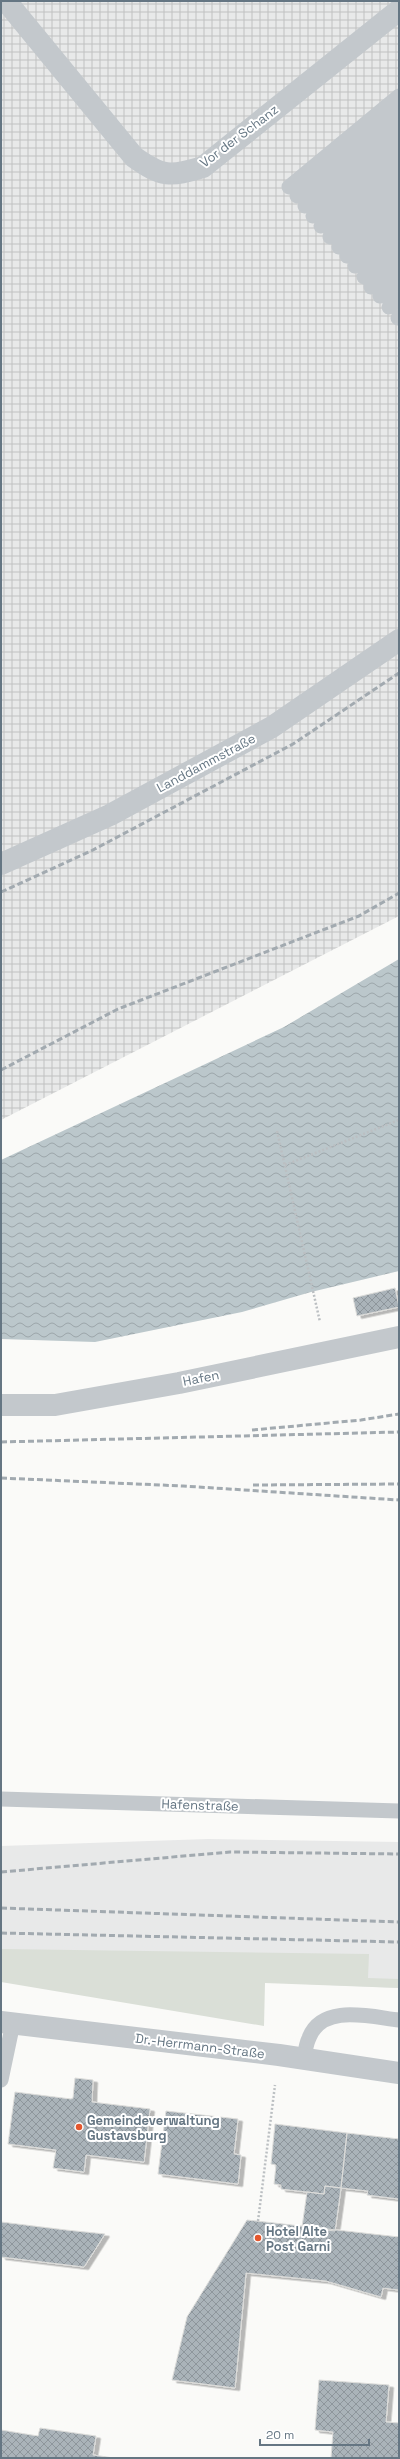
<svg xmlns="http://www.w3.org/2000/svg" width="400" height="2459" font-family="'Space Grotesk',sans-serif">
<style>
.built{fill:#e8e9e9}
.industrial{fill:url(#industrial-grid)}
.green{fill:#dadfd7}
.water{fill:url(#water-waves)}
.building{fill:url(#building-cross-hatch);stroke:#dcdcda;filter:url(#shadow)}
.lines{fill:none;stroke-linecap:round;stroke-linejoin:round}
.path{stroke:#bbbfc2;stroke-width:2.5;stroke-dasharray:2 2;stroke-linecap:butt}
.lane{stroke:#c3c8cc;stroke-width:15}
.street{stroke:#c3c8cc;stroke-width:22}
.rail{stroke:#a2aab0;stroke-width:3;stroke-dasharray:6 3;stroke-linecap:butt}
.poi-dot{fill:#e4572e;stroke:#fff;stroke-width:1.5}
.labels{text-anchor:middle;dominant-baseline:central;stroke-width:4;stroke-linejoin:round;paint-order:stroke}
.street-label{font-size:13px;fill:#657683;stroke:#fff}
.poi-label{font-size:13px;font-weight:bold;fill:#657683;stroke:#fff;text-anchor:start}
</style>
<defs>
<pattern id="industrial-grid" width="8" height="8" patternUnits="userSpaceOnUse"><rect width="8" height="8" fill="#e8e9e9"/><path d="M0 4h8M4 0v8" fill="none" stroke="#c0c1c2"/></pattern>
<pattern id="water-waves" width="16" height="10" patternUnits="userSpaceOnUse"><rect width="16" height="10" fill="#bbc7cb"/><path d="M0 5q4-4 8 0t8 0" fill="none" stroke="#9ca6aa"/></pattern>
<pattern id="building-cross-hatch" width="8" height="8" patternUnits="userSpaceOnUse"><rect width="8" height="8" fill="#aab3b9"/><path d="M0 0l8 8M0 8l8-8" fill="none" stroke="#8e969c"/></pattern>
<filter id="shadow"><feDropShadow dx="4.5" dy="2.5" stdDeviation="0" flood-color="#0004"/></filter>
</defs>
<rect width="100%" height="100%" fill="#fafaf8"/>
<path class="built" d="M208,1839L399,1842V1988L1,1971V1846Z"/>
<path class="industrial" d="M1,1H399V916L1,1120Z"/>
<path class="green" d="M1,1949L369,1954L368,1978L399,1979V1988L265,1983L264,2026L1,1982Z"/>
<path class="water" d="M399,959V1271L311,1292L242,1312L95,1342L1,1339V1160L284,1027Z"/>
<path class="building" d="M395,1288L399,1307L357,1316L353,1298Z
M75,2078L93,2080L92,2102L150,2109L144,2162L86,2155L84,2172L53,2168L56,2150L8,2144L15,2092L71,2099L73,2098Z
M166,2111L238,2119L234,2154L241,2155L238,2184L158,2174Z
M275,2124L347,2133L341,2188L325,2186L324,2194L281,2189V2185L274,2184L276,2165L271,2164Z
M347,2133L399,2139V2199L367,2195L368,2191L341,2188Z
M325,2186L341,2188L335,2231L302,2227L307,2192L324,2194Z
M247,2220L399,2237V2290L383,2288L381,2297L326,2281L246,2273L235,2388L172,2380L187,2317Z
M1,2222L66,2230L105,2234L84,2267L1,2257Z
M319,2380L389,2385L386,2422L399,2423V2458H331L333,2432L315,2430Z
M40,2428L96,2436L93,2455L114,2458H1V2430L38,2436Z"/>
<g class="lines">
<path class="path" d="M277,1131L320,1322
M285,1165L399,1120
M258,2221L275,2085"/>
<path class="lane" d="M289,187L399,96
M297,196L399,112
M305,206L399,130
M313,216L399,147
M321,226L399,164
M330,237L399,180
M339,247L399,198
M347,256L399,214
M355,266L399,231
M364,277L399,248
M371,287L399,264
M380,296L399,281
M389,307L399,299
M398,318L399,317
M1,1799L399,1811
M304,2059C305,2052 306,2044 309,2038C322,2003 371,2017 399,2020
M1,2080L13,2023"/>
<path class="street" d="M6,1L134,157C162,177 170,177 203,167L399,10
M1,864L110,815L272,727L399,640
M1,1405H55L179,1383L399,1337
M1,2022L279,2055L399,2073"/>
<path class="rail" d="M1,892L91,851L293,744L399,673
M1,1070L118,1009L359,916L399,893
M252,1430L361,1420L399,1414
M1,1442L399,1432
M1,1478L183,1486L399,1500
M253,1485L399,1484
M1,1872L230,1852L399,1854
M1,1908L399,1922
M1,1933L399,1942"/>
</g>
<g class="poi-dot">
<circle cx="79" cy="2127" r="4"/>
<circle cx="258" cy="2238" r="4"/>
</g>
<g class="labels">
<g class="street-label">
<text transform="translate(239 136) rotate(-37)">Vor der Schanz</text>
<text transform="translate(206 763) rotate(-28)">Landdammstraße</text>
<text transform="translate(201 1378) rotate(-11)">Hafen</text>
<text transform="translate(200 1805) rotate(2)">Hafenstraße</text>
<text transform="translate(200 2046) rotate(7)">Dr.-Herrmann-Straße</text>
</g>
<g class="poi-label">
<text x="87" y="2120">Gemeindeverwaltung<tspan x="87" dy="15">Gustavsburg</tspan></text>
<text x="266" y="2231">Hotel Alte<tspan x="266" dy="15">Post Garni</tspan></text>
</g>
</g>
<rect width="400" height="2459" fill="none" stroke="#657683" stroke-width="4"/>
<path d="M260 2439v6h109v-6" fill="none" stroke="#657683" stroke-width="2"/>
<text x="266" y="2439" font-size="12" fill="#657683" stroke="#ffffff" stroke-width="3" paint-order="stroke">20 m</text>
</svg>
